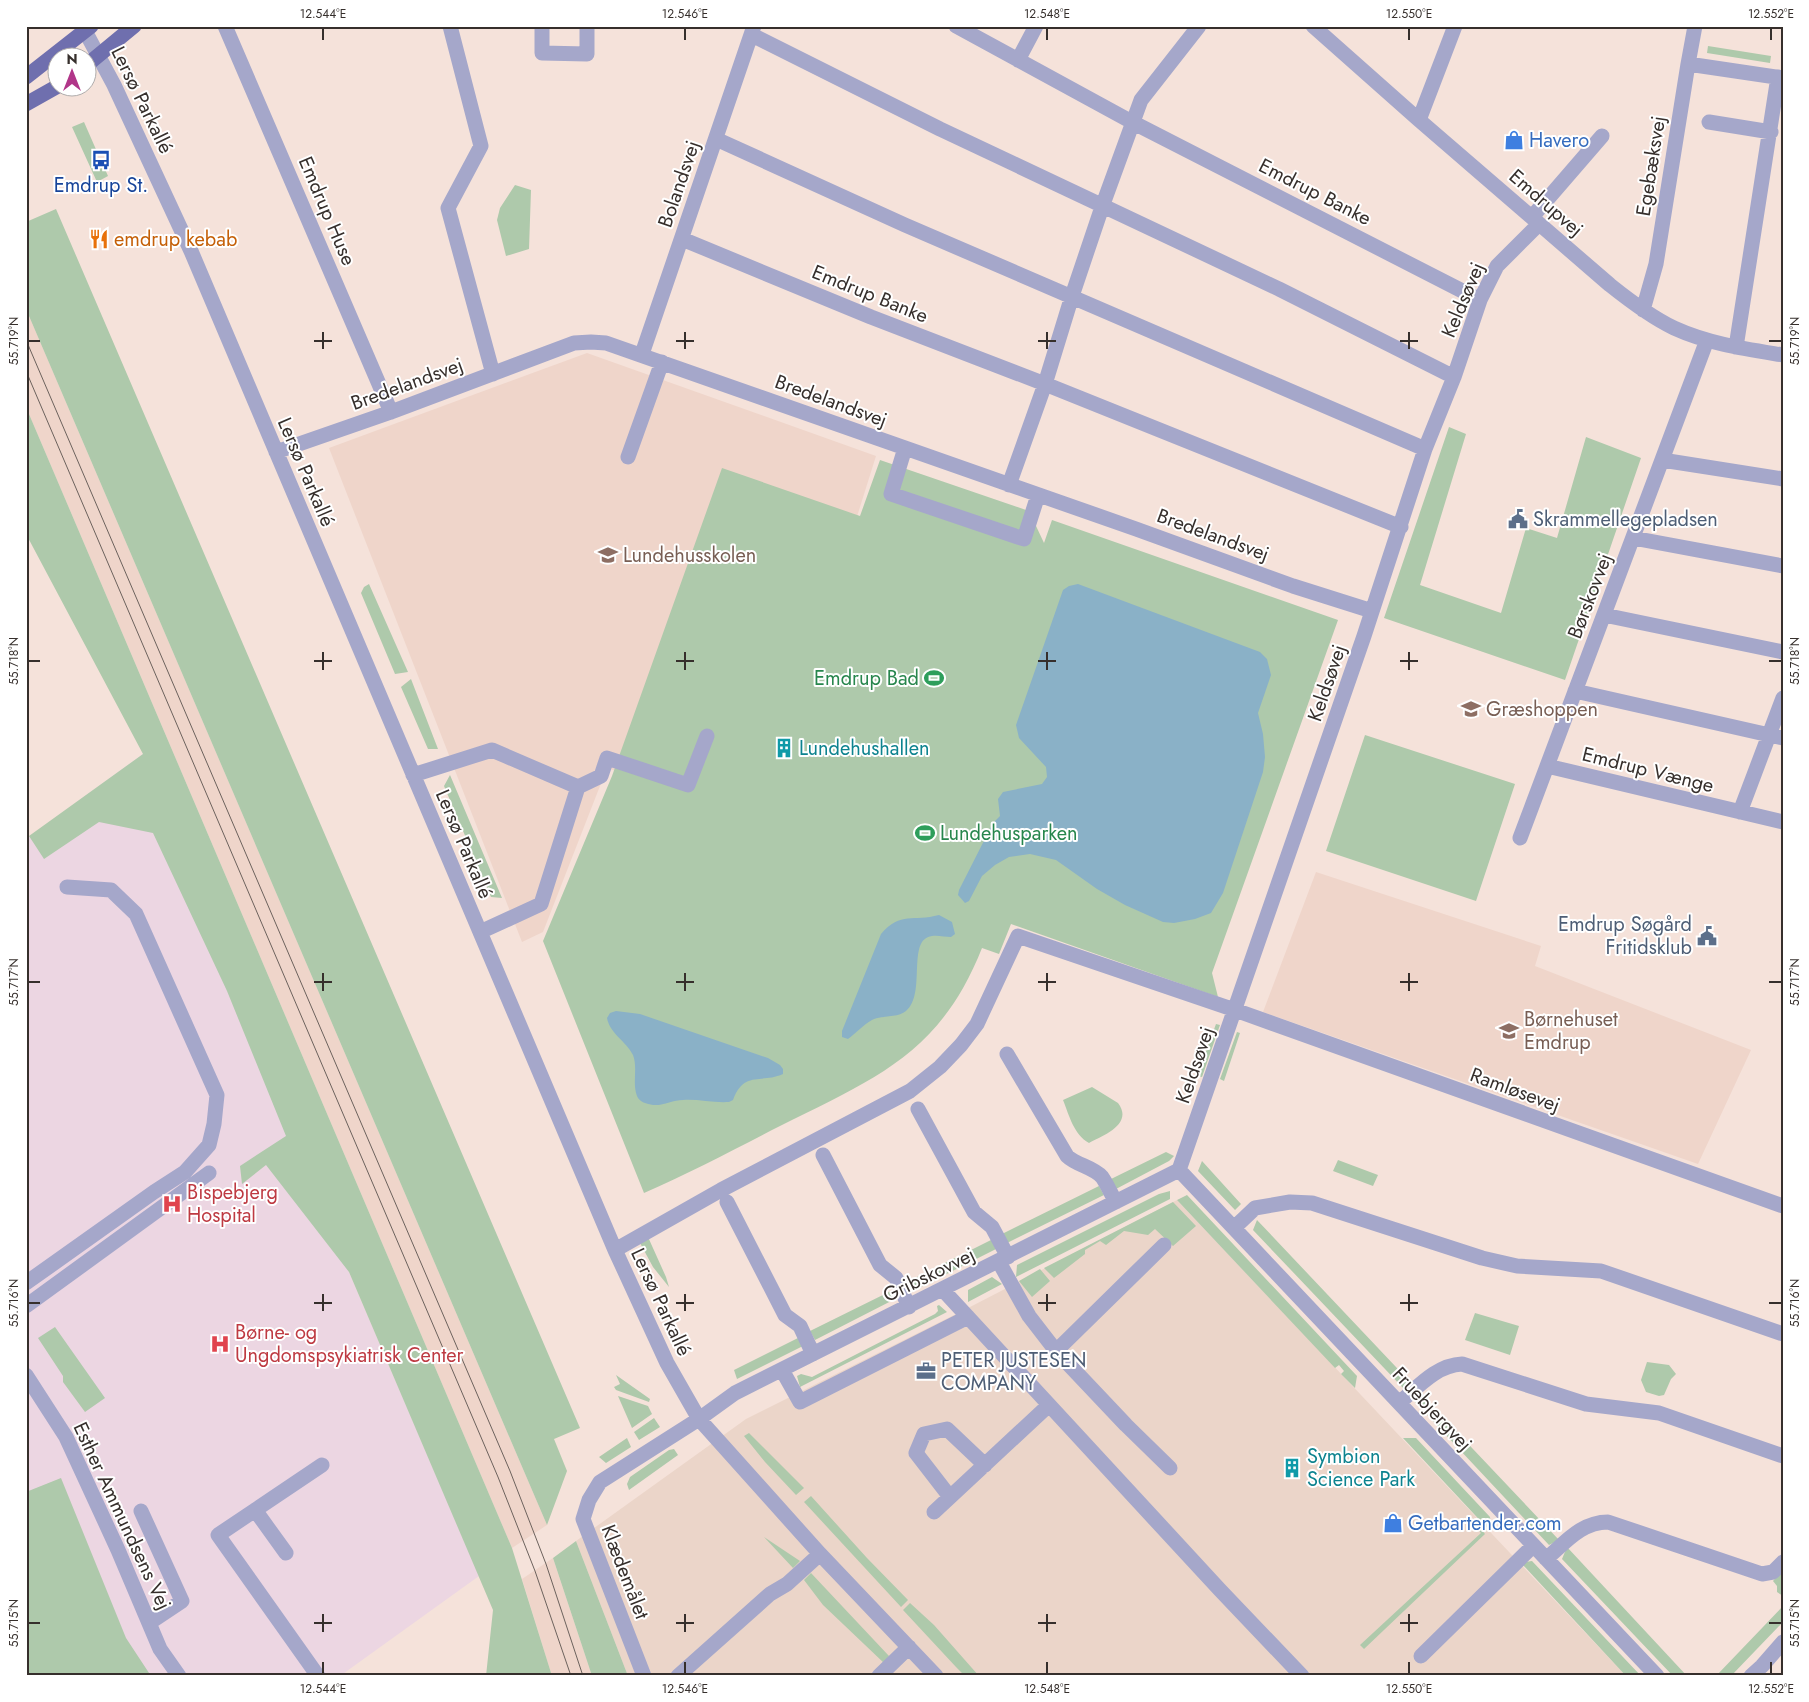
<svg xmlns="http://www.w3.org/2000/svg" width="1809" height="1702" font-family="Jost,sans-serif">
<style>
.built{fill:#efd5ca}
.industrial{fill:#ebd5c9}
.medical{fill:#ecd6e2}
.green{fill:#aec9ab}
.water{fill:#8ab1c7}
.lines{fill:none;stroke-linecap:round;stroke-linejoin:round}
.minor{stroke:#a5a7ca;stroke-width:15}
.major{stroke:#6f6fae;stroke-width:15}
.tram{stroke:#6c625d;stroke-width:1}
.ticks{fill:none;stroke:#362f2c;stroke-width:2}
.labels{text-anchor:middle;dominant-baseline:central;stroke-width:4;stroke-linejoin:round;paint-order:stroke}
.street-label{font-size:20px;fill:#362f2c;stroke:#fff}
.shop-label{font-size:20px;fill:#366cbe;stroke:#fff;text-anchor:start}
.transit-label{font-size:20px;fill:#164399;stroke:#fff}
.food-label{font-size:20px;fill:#c56008;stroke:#fff;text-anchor:start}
.service-label{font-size:20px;fill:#4e5e75;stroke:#fff;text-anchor:start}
.education-label{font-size:20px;fill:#785e54;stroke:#fff;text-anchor:start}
.leisure-label{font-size:20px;fill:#27864d;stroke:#fff;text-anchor:end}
.culture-label{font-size:20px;fill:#0d838f;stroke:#fff;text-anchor:start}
.health-label{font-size:20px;fill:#be3a42;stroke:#fff;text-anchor:start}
.neatline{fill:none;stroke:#362f2c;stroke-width:2}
.ticks-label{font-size:12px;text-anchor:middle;fill:#362f2c}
</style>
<rect width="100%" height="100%" fill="#f5e2da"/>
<path class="built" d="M26,309L547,1525L512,1548L26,407Z
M587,353L876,456L806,679L681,794L607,768L543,932L522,942L329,448Z
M1316,872L1541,946L1535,966L1751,1050L1698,1164L1263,1012Z
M553,1558L589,1667L592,1676H552L522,1579Z"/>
<path class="industrial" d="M1177,1200L1626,1676H628L576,1541L746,1419L970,1307Z"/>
<path class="medical" d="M143,754L349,1272L479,1576L340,1676H26V839Z"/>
<path class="green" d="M1708,46L1771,56L1770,63L1707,53Z
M84,122L98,154L94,156L99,169L104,167L108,176L97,182L72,127Z
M515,185L531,190L529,249L506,256L497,220L500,208Z
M56,209L580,1428L554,1439L567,1471L547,1525L26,309V222Z
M26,407L512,1548L552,1676H486L493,1610L349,1272L266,1165L242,1184L240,1166L286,1136L227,991L153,833L99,822L44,859L29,836L143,754L26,534Z
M1449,427L1466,434L1420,585L1501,613L1526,528L1557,538L1586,437L1641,458L1565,680L1384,618Z
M880,460L1029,511L1044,543L1052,520L1338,620L1212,973L1218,997L1011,924L999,954L982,948C940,1054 876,1078 780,1126C735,1149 690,1173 644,1193L543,941L612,776L722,468L860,516Z
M369,584L408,672L395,674L361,593L364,587Z
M411,679L438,749H428L401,687Z
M1365,735L1515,784L1476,901L1326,851Z
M450,775L502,898L491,897L444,786Z
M1216,1024L1220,1025L1202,1077L1197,1076Z
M1237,1032L1240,1033L1224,1081L1220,1079Z
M1092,1087L1118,1103C1134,1124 1103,1136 1089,1143C1074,1135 1069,1115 1063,1100Z
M1166,1152L1174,1156L1169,1161L1116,1189L1111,1179Z
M1338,1160L1378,1175L1373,1186L1333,1171Z
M1202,1161L1241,1204L1235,1210L1198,1171Z
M1099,1186L1104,1195L1007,1243L1002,1234Z
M1170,1191V1199L1016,1277L1017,1265L1159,1194Z
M1187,1195L1357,1376L1355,1388L1341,1374L1344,1371L1339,1365L1335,1368L1177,1200Z
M1173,1202L1196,1226L1173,1246L1155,1229L1148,1235L1124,1231L1106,1245L1100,1241L1085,1250V1254L1054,1278L1044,1268Z
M1257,1220L1413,1385L1404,1389L1253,1230Z
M648,1237L666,1277L669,1287L653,1267L640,1243Z
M993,1239L998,1248L911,1292L905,1283Z
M1040,1269L1050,1281L1032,1297L1019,1281Z
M992,1277L1002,1284L968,1302V1290Z
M895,1289L899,1297L815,1340L810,1331Z
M939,1305L947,1312L800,1387L797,1376L801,1374L812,1377L935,1314L938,1311L937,1306Z
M1475,1313L1519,1326L1510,1355L1465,1340Z
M55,1327L105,1398L85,1412L63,1382V1376L38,1338Z
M798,1338L803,1346L737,1379L734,1370Z
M1647,1362L1669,1365L1676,1374L1671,1379L1664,1395L1659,1396L1646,1392L1641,1380Z
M616,1375L650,1399L649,1402L616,1390L614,1387L620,1384Z
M1419,1392L1559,1540L1549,1545L1415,1402Z
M618,1396L648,1406L652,1414L632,1428Z
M654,1418L660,1427L639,1440L634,1432Z
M749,1433L804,1488L796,1495L765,1462L744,1436Z
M627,1438L631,1447L606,1463L599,1457Z
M1403,1438H1416L1490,1517L1491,1526L1488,1529Z
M674,1449L678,1455L629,1490L627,1484L630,1477L669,1450Z
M61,1478L126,1638L151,1676H26V1492Z
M811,1496L867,1558L908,1600L901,1607L804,1502Z
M1469,1515L1485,1534L1364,1649L1360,1645L1481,1533L1467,1517Z
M764,1537L800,1561L793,1568Z
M576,1541L628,1676H592L553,1558Z
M1567,1547L1687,1676H1673L1562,1559Z
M1532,1561L1641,1676H1626L1523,1565L1525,1562Z
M1783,1570V1596L1777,1592V1586L1773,1581Z
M811,1573L889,1656L885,1664L823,1605L804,1580Z
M910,1603L934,1625L979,1676H965L956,1667L903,1610Z
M1783,1606V1622L1731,1676H1716Z"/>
<path class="water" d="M1078,584L1260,652L1267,659L1271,675L1258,713L1263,734L1265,757L1263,772L1223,893L1211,913L1195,919L1174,923L1163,922L1125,905L1097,889L1056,860L1030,854L1009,857L995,865L982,876L969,901L965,903L958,895L959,890L993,823L1000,816L998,799L1003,792L1042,784L1047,777L1046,767L1019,738L1016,725L1063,590L1069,586Z
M939,915L952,922L955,934L951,937C945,937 938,935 932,936C906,939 927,994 906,1011C898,1018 882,1015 872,1020C863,1025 856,1033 848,1039L842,1037V1031L881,934C901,911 913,922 939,915Z
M616,1011L640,1014L768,1058L780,1065L783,1069V1074C761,1084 744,1070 733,1100L729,1102C713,1103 698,1099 683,1100C673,1100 663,1106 653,1105C647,1104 639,1102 637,1096C632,1083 638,1068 633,1055C626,1041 610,1034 607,1018L610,1013Z"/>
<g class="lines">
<path class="minor" d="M225,26L391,412
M450,26L481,146L448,208L493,374
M542,26V53L587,54V26
M956,26L1132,122L1480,300
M1313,26L1419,120L1610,285C1630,301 1651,317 1674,328C1709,344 1746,349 1783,355
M85,31L114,85L191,251L615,1250L667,1363L699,1419L820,1554L936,1676
M752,35L940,129L1279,289L1454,377
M1018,60L1036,26
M1688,64L1783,78
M1419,120L1455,26
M1709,122L1771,132
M716,139L905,225L1425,449
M1532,217L1602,136
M682,239L871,317L1045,384L1401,527
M1643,310L1656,264L1688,64L1695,26
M1736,347L1778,77
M642,354L754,26
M905,448L891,494L1024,539L1038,495
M276,452L391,412L574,343L591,342L606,343L1136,529L1293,586L1372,611
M628,457L662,362
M1662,460L1783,479
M1009,485L1045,384L1072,296L1102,207L1141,100L1199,26
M1633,538L1783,566
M1604,615L1783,652
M1575,691L1783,738
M1547,766L1783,822
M413,775L492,750L578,787
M1740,812L1783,698
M1520,838L1707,340
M480,932L541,904L578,787L601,776L607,758L688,785L707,736
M1007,1054L1067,1156C1076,1165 1093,1167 1102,1177C1107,1184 1111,1194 1116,1202
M918,1109L974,1212L992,1227L1008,1257
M823,1155L880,1265L896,1278L909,1307
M1179,1170L1364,636L1425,449L1454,377L1480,300L1497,266L1539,224
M1179,1170L1657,1676
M727,1202L785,1315L800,1326L813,1354
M1235,1227L1255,1208L1290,1202L1312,1203L1482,1258L1517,1266L1601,1271L1783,1334
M615,1250L721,1190L910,1091L940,1067L961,1045L977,1024L1018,936L1235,1010L1783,1206
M999,1262L1029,1316L1056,1351L1126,1425L1170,1468
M26,1283L154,1192L185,1172L209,1145L214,1124L217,1095L136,914L111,890L67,887
M943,1290L1220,1590L1302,1676
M26,1306L209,1173
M1056,1351L1164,1245
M782,1370L800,1402L968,1317
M26,1375L66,1437L118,1550L160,1649L179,1676
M1399,1403C1417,1388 1436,1365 1462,1364L1586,1404L1659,1413L1783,1456
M950,1497L916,1453L924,1434L947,1429L985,1465
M255,1510L286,1553
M141,1511L182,1601L149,1623
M934,1512L1049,1405
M1546,1559C1565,1543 1581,1522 1608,1522L1762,1574L1773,1572L1783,1562
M1421,1656L1533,1546
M318,1676L218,1535L322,1465
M644,1676L583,1519L589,1500L600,1482L699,1419L735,1393L1179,1170
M678,1676L770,1594L787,1584L820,1554
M879,1676L909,1647
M1751,1676L1762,1666L1783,1642"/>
<path class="major" d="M88,64L134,26
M26,77L91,26
M26,104L58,86"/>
<path class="tram" d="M26,340L510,1471L546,1564L583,1676
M26,371L498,1477L535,1571L571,1676"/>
</g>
<path class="ticks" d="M323,28V40M685,28V40M1047,28V40M1409,28V40M1771,28V40M323,332V349M685,332V349M1047,332V349M1409,332V349M28,341H40M314,341H332M676,341H694M1038,341H1056M1400,341H1418M1769,341H1782M323,652V670M685,652V670M1047,652V670M1409,652V670M28,661H40M314,661H332M676,661H694M1038,661H1056M1400,661H1418M1769,661H1782M323,973V991M685,973V991M1047,973V991M1409,973V991M28,982H40M314,982H332M676,982H694M1038,982H1056M1400,982H1418M1769,982H1782M323,1294V1311M685,1294V1311M1047,1294V1311M1409,1294V1311M28,1303H40M314,1303H332M676,1303H694M1038,1303H1056M1400,1303H1418M1769,1303H1782M323,1614V1632M685,1614V1632M1047,1614V1632M1409,1614V1632M28,1623H40M314,1623H332M676,1623H694M1038,1623H1056M1400,1623H1418M1769,1623H1782M323,1662V1674M685,1662V1674M1047,1662V1674M1409,1662V1674M1771,1662V1674"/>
<defs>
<symbol id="shop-bare" viewBox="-9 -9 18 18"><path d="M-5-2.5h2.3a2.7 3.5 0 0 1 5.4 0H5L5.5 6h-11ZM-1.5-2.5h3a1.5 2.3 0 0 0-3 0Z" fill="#3f7fe0" stroke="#fff" stroke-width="2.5" paint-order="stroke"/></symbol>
<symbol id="bus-bare" viewBox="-9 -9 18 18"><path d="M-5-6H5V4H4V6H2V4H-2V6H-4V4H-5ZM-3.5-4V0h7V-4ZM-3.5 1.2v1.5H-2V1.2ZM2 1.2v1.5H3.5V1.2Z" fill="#1a4fb4" stroke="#fff" stroke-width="2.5" paint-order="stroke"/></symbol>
<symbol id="restaurant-bare" viewBox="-9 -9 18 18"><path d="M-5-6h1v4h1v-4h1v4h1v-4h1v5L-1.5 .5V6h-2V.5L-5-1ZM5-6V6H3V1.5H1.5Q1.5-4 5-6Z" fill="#e8710a" stroke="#fff" stroke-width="2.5" paint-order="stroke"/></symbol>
<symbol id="civic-bare" viewBox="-9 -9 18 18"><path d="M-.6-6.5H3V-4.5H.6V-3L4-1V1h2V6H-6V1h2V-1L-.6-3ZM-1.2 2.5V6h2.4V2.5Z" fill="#5c6f8a" stroke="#fff" stroke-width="2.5" paint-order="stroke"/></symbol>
<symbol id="school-bare" viewBox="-9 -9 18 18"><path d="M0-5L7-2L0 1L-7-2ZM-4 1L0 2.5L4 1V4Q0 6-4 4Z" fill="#8d6e63" stroke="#fff" stroke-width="2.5" paint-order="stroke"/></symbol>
<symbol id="stadium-bare" viewBox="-9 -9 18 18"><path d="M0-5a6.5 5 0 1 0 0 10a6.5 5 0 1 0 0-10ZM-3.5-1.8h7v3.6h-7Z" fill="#2e9e5b" stroke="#fff" stroke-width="2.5" paint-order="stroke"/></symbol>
<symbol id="building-bare" viewBox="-9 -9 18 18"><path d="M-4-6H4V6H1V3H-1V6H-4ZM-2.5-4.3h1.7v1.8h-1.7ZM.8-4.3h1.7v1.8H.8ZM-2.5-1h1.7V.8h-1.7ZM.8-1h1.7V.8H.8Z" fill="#0f9aa8" stroke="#fff" stroke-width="2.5" paint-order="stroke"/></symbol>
<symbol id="hospital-bare" viewBox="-9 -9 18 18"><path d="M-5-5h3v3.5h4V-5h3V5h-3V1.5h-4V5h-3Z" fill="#e0444e" stroke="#fff" stroke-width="2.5" paint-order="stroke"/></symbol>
<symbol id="office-bare" viewBox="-9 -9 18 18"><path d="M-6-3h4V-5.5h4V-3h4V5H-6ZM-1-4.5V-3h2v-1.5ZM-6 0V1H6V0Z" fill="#5c6f8a" stroke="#fff" stroke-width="2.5" paint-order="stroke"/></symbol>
</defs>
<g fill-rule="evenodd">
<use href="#shop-bare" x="1500" y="126" width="28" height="28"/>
<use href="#bus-bare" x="87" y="146" width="28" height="28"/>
<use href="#restaurant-bare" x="85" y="225" width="28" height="28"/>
<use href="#civic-bare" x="1504" y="505" width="28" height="28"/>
<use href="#school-bare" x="594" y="541" width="28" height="28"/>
<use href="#stadium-bare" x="920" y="664" width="28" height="28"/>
<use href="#school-bare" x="1457" y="695" width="28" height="28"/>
<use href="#building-bare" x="770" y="734" width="28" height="28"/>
<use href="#stadium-bare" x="911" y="819" width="28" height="28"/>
<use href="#civic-bare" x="1693" y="922" width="28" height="28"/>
<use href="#school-bare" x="1495" y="1017" width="28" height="28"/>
<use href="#hospital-bare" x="158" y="1190" width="28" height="28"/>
<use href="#hospital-bare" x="206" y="1330" width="28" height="28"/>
<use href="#office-bare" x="912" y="1357" width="28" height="28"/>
<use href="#building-bare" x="1278" y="1454" width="28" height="28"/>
<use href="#shop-bare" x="1379" y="1509" width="28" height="28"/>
</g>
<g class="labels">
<g class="street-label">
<text transform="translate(142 100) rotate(64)">Lersø Parkallé</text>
<text transform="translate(1651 166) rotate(-81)">Egebæksvej</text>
<text transform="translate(679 184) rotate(-71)">Bolandsvej</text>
<text transform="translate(1315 192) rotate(27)">Emdrup Banke</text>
<text transform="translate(1546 203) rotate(41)">Emdrupvej</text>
<text transform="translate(327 211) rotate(67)">Emdrup Huse</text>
<text transform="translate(870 294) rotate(22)">Emdrup Banke</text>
<text transform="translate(1463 300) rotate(-67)">Keldsøvej</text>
<text transform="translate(407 384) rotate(-20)">Bredelandsvej</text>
<text transform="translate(831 401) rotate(20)">Bredelandsvej</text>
<text transform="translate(306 472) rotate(67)">Lersø Parkallé</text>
<text transform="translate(1213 535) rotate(20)">Bredelandsvej</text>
<text transform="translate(1590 596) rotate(-69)">Børskovvej</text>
<text transform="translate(1327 683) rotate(-71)">Keldsøvej</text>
<text transform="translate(1648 770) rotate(14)">Emdrup Vænge</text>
<text transform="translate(464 844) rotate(67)">Lersø Parkallé</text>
<text transform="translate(1195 1065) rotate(-71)">Keldsøvej</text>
<text transform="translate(1515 1090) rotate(20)">Ramløsevej</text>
<text transform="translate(929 1275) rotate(-26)">Gribskovvej</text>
<text transform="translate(661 1302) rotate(65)">Lersø Parkallé</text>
<text transform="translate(1432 1409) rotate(47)">Fruebjergvej</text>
<text transform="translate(122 1516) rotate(65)">Esther Ammundsens Vej</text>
<text transform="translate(625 1572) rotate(69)">Klædemålet</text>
</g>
<g class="shop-label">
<text x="1529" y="140">Havero</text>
<text x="1408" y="1523">Getbartender.com</text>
</g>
<g class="transit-label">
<text x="101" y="185">Emdrup St.</text>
</g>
<g class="food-label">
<text x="114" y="239">emdrup kebab</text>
</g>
<g class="service-label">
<text x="1533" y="519">Skrammellegepladsen</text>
<text x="1692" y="924" text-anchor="end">Emdrup Søgård<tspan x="1692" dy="23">Fritidsklub</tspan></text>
<text x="941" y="1360">PETER JUSTESEN<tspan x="941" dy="23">COMPANY</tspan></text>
</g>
<g class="education-label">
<text x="623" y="555">Lundehusskolen</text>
<text x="1486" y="709">Græshoppen</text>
<text x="1524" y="1019">Børnehuset<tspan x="1524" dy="23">Emdrup</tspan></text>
</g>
<g class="leisure-label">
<text x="919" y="678">Emdrup Bad</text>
<text x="940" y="833" text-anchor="start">Lundehusparken</text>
</g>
<g class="culture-label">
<text x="799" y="748">Lundehushallen</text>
<text x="1307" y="1456">Symbion<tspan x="1307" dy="23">Science Park</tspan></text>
</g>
<g class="health-label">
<text x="187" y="1192">Bispebjerg<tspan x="187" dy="23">Hospital</tspan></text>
<text x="235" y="1332">Børne- og<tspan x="235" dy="23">Ungdomspsykiatrisk Center</tspan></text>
</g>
</g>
<rect width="1809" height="1702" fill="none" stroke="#ffffff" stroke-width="55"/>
<g transform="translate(72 72)"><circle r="24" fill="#ffffff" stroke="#afacab"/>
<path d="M0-4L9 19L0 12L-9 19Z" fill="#b13689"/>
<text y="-8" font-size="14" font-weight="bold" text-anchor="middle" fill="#362f2c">N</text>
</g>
<rect x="28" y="28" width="1754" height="1646" class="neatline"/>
<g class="ticks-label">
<text x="323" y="18">12.544°E</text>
<text x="685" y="18">12.546°E</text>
<text x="1047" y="18">12.548°E</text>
<text x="1409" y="18">12.550°E</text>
<text x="1771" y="18">12.552°E</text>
<text transform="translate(14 341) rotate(-90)" y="4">55.719°N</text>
<text transform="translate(1795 341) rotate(-90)" y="4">55.719°N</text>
<text transform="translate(14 661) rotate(-90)" y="4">55.718°N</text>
<text transform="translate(1795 661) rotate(-90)" y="4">55.718°N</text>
<text transform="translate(14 982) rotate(-90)" y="4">55.717°N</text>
<text transform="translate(1795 982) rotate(-90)" y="4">55.717°N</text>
<text transform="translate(14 1303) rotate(-90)" y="4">55.716°N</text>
<text transform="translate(1795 1303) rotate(-90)" y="4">55.716°N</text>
<text transform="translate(14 1623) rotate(-90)" y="4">55.715°N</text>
<text transform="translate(1795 1623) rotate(-90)" y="4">55.715°N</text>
<text x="323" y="1693">12.544°E</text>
<text x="685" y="1693">12.546°E</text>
<text x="1047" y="1693">12.548°E</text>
<text x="1409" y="1693">12.550°E</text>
<text x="1771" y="1693">12.552°E</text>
</g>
</svg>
